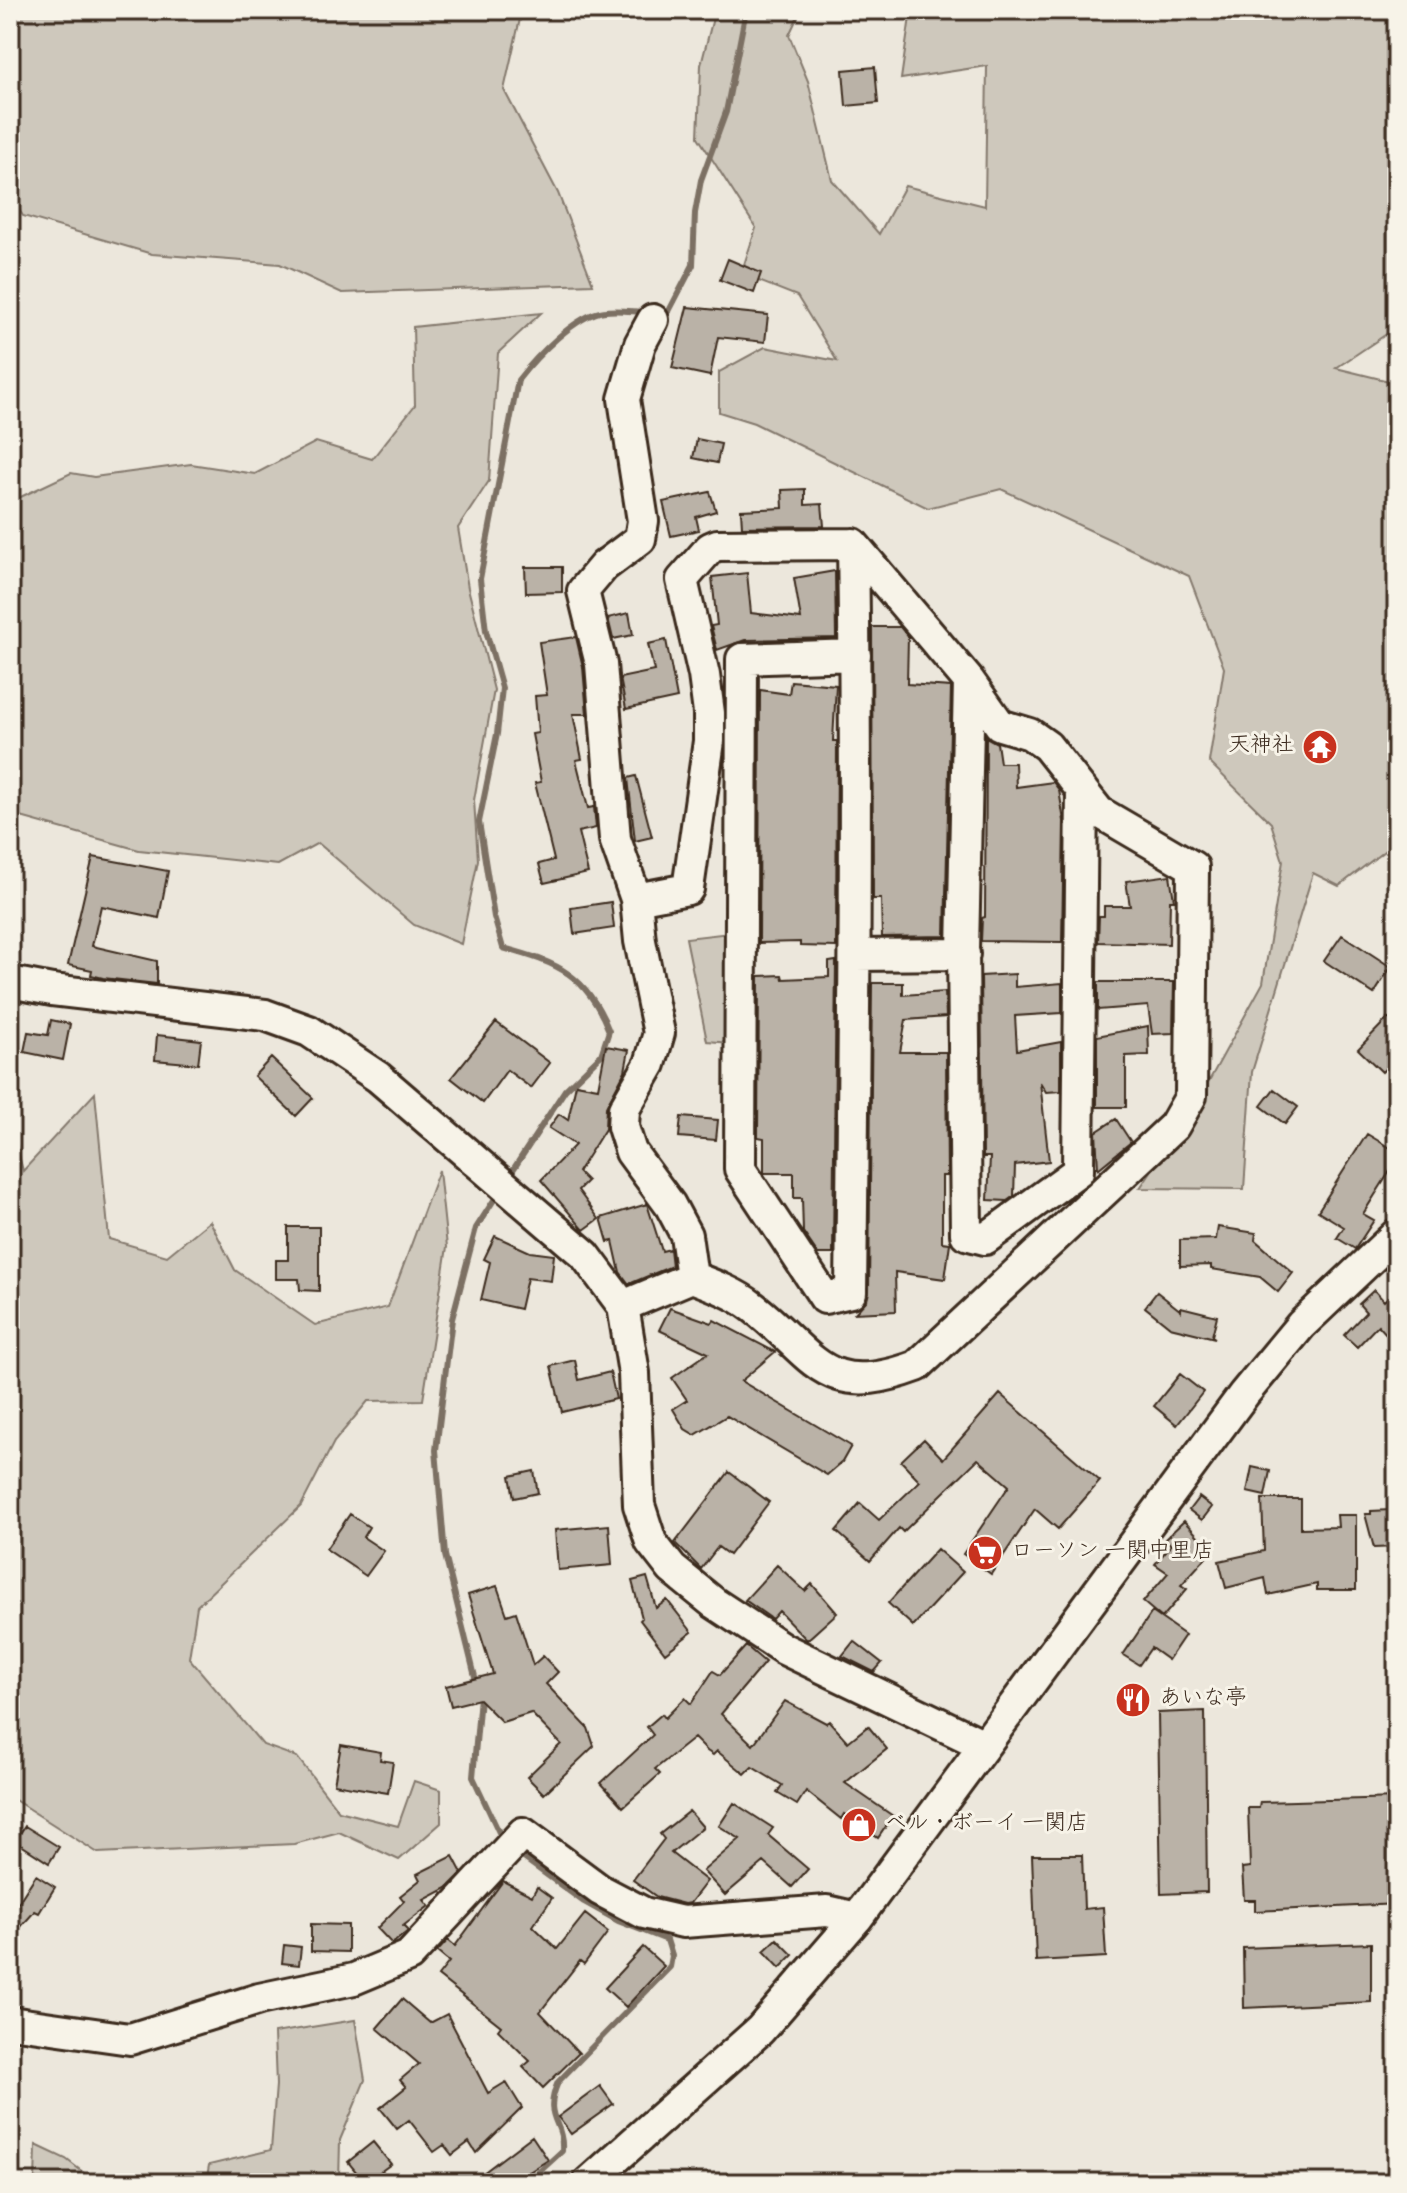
<svg xmlns="http://www.w3.org/2000/svg" width="1407" height="2193" font-family="'Gochi Hand','Klee One',sans-serif">
<style>
.green{fill:#cec8bc;stroke:#84796d;stroke-width:2}
.lines{fill:none;stroke-linecap:round;stroke-linejoin:round}
.stream{stroke:#7c7064;stroke-width:6}
.building{fill:#bab2a7;stroke:#3b2a1e;stroke-width:2}
.minor-casing{stroke:#3b2a1e;stroke-width:36}
.minor{stroke:#f7f3e8;stroke-width:30}
.labels{text-anchor:middle;dominant-baseline:central;stroke-width:6;stroke-linejoin:round;paint-order:stroke}
.poi-label{font-size:22px;fill:#3b2a1e;stroke:#f7f3e8;text-anchor:start}
</style>
<rect width="100%" height="100%" fill="#ece7dc"/>
<filter id="ink" filterUnits="userSpaceOnUse"><feTurbulence type="fractalNoise" baseFrequency=".0125" numOctaves="2"/><feDisplacementMap in="SourceGraphic" scale="16" xChannelSelector="R" yChannelSelector="G"/><feConvolveMatrix kernelMatrix="1 2 1 2 8 2 1 2 1" color-interpolation-filters="sRGB"/></filter>
<g filter="url(#ink)">
<path class="green" d="M10,10H522L504,90L558,193L593,284L342,293L280,264L152,254L23,216L10,196Z
M715,10H801L789,35L808,81L832,180L879,234L905,186L985,206L987,66L901,79L911,10H1397V327L1336,368L1397,383V841L1339,886L1313,873L1252,1072L1244,1189L1140,1188L1199,1099L1263,983L1283,861L1271,823L1209,762L1224,668L1189,576L1001,489L928,508L754,423L719,412V372L765,347L837,361L797,296L741,274L756,228L698,137L701,65Z
M541,313L498,353L489,481L458,528L468,588L494,690L474,800L478,860L461,944L414,925L318,843L278,865L139,850L10,814V502L71,473L94,477L191,464L255,474L316,442L372,459L415,405L413,327Z
M729,933L731,1043L707,1041L686,938Z
M95,1093L109,1239L167,1256L210,1221L235,1270L315,1325L388,1307L439,1170L447,1247L423,1400L368,1401L334,1442L301,1506L197,1606L189,1658L263,1745L297,1757L339,1811L398,1826L414,1781L441,1790V1823L399,1860L339,1832L294,1844L98,1853L10,1797V1120L23,1171Z
M355,2020L365,2080L340,2140L339,2183H206L209,2165L271,2150L276,2085L274,2033Z
M36,2145L66,2159L97,2183H35Z"/>
<g class="lines">
<path class="stream" d="M660,312L668,313L693,265L695,213L701,180L726,112L746,10
M507,1179L565,1090L601,1055L609,1031C587,975 559,963 503,948L494,917L479,822L497,734L502,688L486,631L480,579L518,380C535,358 576,314 605,311C619,309 635,312 649,312
M499,1192L476,1228L452,1319L436,1450L445,1555L480,1697L473,1777L503,1841
M517,1853L584,1902L618,1921L667,1940L672,1956L670,1967L558,2082C542,2120 564,2119 562,2151L527,2183"/>
</g>
<path class="building" d="M875,67L878,103L846,106L843,70Z
M728,259L761,273L754,293L720,280Z
M687,307L768,315L765,342L718,337L710,376L672,368Z
M697,439L721,444L717,463L693,458Z
M805,489V505L822,504L824,526L742,527L741,510L783,508L782,490Z
M710,492L716,511L696,517L699,530L671,536L663,502Z
M525,567H562V592L526,593Z
M835,571L836,638L745,640L717,650L711,626L717,625L712,577L747,573L751,613L801,619L794,578Z
M629,613L633,635L613,639L608,618Z
M872,627H900L908,637L907,684L951,687L945,936L882,937L881,899H873Z
M576,637L583,667L587,714H573L582,759L576,760L588,808L594,807L596,828L578,832L588,873L544,883L539,864L554,860L535,783L541,782L532,734L538,733L535,696L547,695L539,642Z
M666,640L677,698L626,709L620,678L654,671L648,644Z
M791,681L836,685L833,741H837L836,947L800,946V942L759,943L760,690L789,694Z
M986,737L997,743L1000,763H1015L1016,787L1053,782L1059,790L1064,821L1062,942L981,941L982,918L985,917Z
M636,776L652,837L635,841L628,778Z
M93,857L168,871L159,918L101,906L92,946L157,961V984L103,978L91,975L92,970L68,965Z
M1170,875L1174,900H1170L1169,944L1098,942L1099,916H1104V906H1130L1126,881Z
M611,902L614,928L574,934L571,908Z
M1342,935L1391,967L1374,994L1324,961Z
M836,961L833,1254H818L803,1232L802,1198H794V1173H764V1138L758,1137L759,976L782,975L783,979L829,977V962Z
M1015,974V987L1062,983V1013L1015,1016L1017,1050L1061,1042V1091L1046,1092L1040,1082L1049,1161L1015,1165L1014,1196L1007,1201L988,1200L990,1157H983L981,976Z
M1098,982H1174L1173,1033L1152,1034L1148,1006L1098,1010Z
M872,983H903V995L945,992L946,1017L906,1020L900,1052H946L947,1176H942V1242L950,1243L945,1279L895,1272L896,1311L855,1313L867,1300L869,1292Z
M1388,1018L1397,1027V1057L1382,1072L1358,1049Z
M51,1020L70,1024L63,1060L24,1052L28,1032L48,1035Z
M496,1022L550,1063L531,1088L507,1070L483,1103L451,1078Z
M1148,1026L1149,1055L1126,1056V1107H1097V1036Z
M157,1035L201,1040L198,1064L155,1060Z
M606,1046L629,1050L625,1071L606,1107L605,1129L578,1172L587,1181L578,1190L599,1219L584,1230L541,1180L575,1145L549,1128L559,1114L568,1120L576,1084L598,1088Z
M271,1058L313,1098L296,1116L254,1076Z
M1274,1089L1298,1107L1285,1124L1261,1106Z
M681,1117L718,1120L716,1140L679,1137Z
M1116,1119L1131,1142L1098,1169L1096,1132Z
M1367,1134L1397,1152V1160L1363,1214L1374,1220L1355,1249L1337,1238L1344,1227L1318,1211Z
M647,1204L662,1251L670,1249L672,1266L629,1284L620,1272L613,1241L608,1242L601,1218Z
M288,1227H319V1291L300,1290L299,1279H276V1260H288Z
M1218,1227L1256,1233L1255,1240L1293,1273L1278,1292L1260,1277L1211,1269V1265L1180,1266V1240L1216,1239Z
M495,1236L530,1252L554,1255L551,1281L527,1278L520,1309L481,1300L490,1262L484,1259Z
M1397,1289V1346L1378,1325L1357,1347L1344,1335L1366,1312L1359,1304L1374,1290L1384,1301Z
M1157,1292L1181,1311V1307L1217,1316L1212,1336L1215,1338L1170,1327L1145,1307Z
M670,1308L712,1323L714,1320L775,1352L741,1381L851,1446L842,1462L827,1475L727,1416L695,1435L685,1429L673,1409L687,1400L672,1378L708,1353L659,1330Z
M575,1360L579,1380L610,1372L616,1399L562,1412L551,1366Z
M1180,1374L1203,1392L1177,1425L1154,1406Z
M1000,1394L1100,1481L1058,1529L1035,1509L991,1574L963,1554L1009,1486L978,1459L903,1532L899,1528L870,1561L836,1531L860,1503L879,1520L920,1481L901,1461L924,1439L943,1459Z
M1252,1467L1270,1471L1265,1496L1247,1492Z
M534,1471L538,1493L514,1498L510,1476Z
M729,1472L769,1502L729,1555L718,1547L701,1569L675,1543Z
M1199,1497L1212,1507L1202,1520L1189,1510Z
M1262,1499H1301V1528L1338,1527L1337,1515H1356V1590H1317V1584L1268,1595L1265,1578L1226,1588L1219,1561L1264,1551Z
M1390,1510L1391,1528H1397V1547L1374,1548L1365,1514H1371V1511Z
M350,1514L369,1527L363,1537L384,1551L366,1576L326,1549Z
M1184,1521L1212,1551L1181,1585L1187,1589L1162,1618L1143,1602L1168,1573L1155,1564L1171,1545L1165,1539Z
M609,1525L612,1565L558,1570L555,1530Z
M937,1549L963,1572L913,1626L888,1603Z
M777,1565L805,1591L812,1584L837,1613L807,1640L779,1611L772,1619L745,1600Z
M647,1577L656,1608L667,1600L692,1632L665,1653L640,1620L642,1618L632,1581Z
M497,1586L507,1615L516,1612L533,1665L543,1656L558,1672L546,1684L588,1728L594,1746L544,1794L527,1777L561,1744L531,1713L502,1722L479,1699L451,1706L446,1686L493,1674L468,1595Z
M1152,1612L1185,1635L1168,1660L1151,1648L1139,1665L1123,1655Z
M854,1641L882,1663L874,1672L842,1656Z
M746,1646L765,1662L721,1714L753,1745L785,1701L826,1723L829,1721L848,1742L868,1726L887,1749L845,1783L893,1816L878,1838L844,1814L841,1819L806,1791L797,1805L777,1793L782,1785L752,1767L745,1774L717,1751L713,1755L707,1751L694,1738L655,1769L660,1774L623,1807L601,1783L653,1735L647,1727L662,1714L665,1718L685,1698L691,1704L713,1671L720,1675Z
M1205,1711L1207,1892L1161,1894L1158,1713Z
M341,1745L381,1752L380,1760L393,1762L388,1793L334,1784Z
M1397,1798V1904L1255,1911V1900H1244L1242,1868L1250,1867L1248,1808H1259L1260,1802Z
M734,1803L773,1828L768,1835L808,1869L792,1887L764,1862L725,1895L703,1871L740,1839L719,1826Z
M689,1811L703,1827L671,1853L707,1881L690,1903L684,1904L657,1897L633,1880L664,1839L660,1834Z
M25,1826L59,1847L49,1863L15,1841Z
M1032,1855H1082L1084,1909L1103,1907L1106,1957L1036,1961Z
M453,1856L462,1873L447,1888L424,1900L429,1906L403,1926L408,1931L392,1944L377,1928L404,1901L400,1896L420,1880L417,1874Z
M36,1875L55,1887L39,1913L35,1911L10,1939V1896L18,1903Z
M503,1881L532,1896L537,1887L552,1898L533,1926L557,1949L585,1914L608,1932L584,1964L580,1961L540,2012L579,2053L543,2088L523,2067L530,2061L498,2030L501,2026L438,1976L449,1962L437,1952L448,1940L455,1946Z
M311,1924L348,1925V1952L311,1951Z
M777,1939L793,1955L780,1968L764,1951Z
M1371,1943V2002L1244,2008L1243,1948Z
M284,1945L301,1947L299,1965L282,1963Z
M643,1947L664,1966L626,2007L605,1988Z
M402,1999L430,2023L447,2014L488,2093L506,2082L522,2108L476,2153L469,2142L452,2155L444,2145L434,2152L409,2120L397,2129L380,2108L406,2087L400,2080L419,2064L377,2028Z
M600,2086L613,2104L571,2134L558,2117Z
M532,2136L548,2160L512,2183H470Z
M373,2142L391,2164L365,2183L348,2162Z"/>
<g class="lines">
<defs>
<path id="minor" d="M853,544C857,794 854,1043 851,1292L825,1298L740,1169L742,659L855,655
M969,681L963,950L966,1234L985,1239L1078,1171L1082,790
M636,899L615,839L601,664L583,591L604,566L640,539L643,521L624,399L640,344L653,320
M855,955L964,954
M10,982L52,990L265,1015L309,1031L378,1077L585,1255L623,1306L634,1373L639,1505L651,1542L672,1569L714,1603L784,1649L982,1744
M623,1306L692,1277C713,1285 735,1293 753,1307C816,1356 823,1401 917,1366L1174,1126L1191,1096L1193,867L1099,812L1047,746L1030,734L1000,725L969,681L853,544L717,545L710,548L682,580L704,675L709,713V741L688,889L636,899L640,941L659,1033L650,1064L624,1109L623,1127L631,1152L670,1205L686,1235L692,1277
M10,2022L130,2039L259,1999L354,1979L409,1956L523,1833L600,1890L644,1913L683,1922L827,1911L857,1918
M588,2183L760,2030L857,1918L1244,1394L1301,1325L1397,1234"/>
</defs>
<use href="#minor" class="minor-casing"/>
<use href="#minor" class="minor"/>
</g>
</g>
<defs>
<symbol id="temple-disc" viewBox="-11 -11 22 22"><circle r="9.5" fill="#c8321e" stroke="#f7f3e8"/><path d="M0-6L5-2H3V0L6.5 2.5H4V6H1.5V3h-3V6H-4V2.5H-6.5L-3 0V-2H-5Z" fill="#fff"/></symbol>
<symbol id="supermarket-disc" viewBox="-11 -11 22 22"><circle r="9.5" fill="#c8321e" stroke="#f7f3e8"/><path d="M-6-5.5h2.5l.6 2H6L4.5 2H-2.5L-4.4-4H-6ZM-1.5 3.2a1.3 1.3 0 1 0 .1 0ZM3 3.2a1.3 1.3 0 1 0 .1 0Z" fill="#fff"/></symbol>
<symbol id="restaurant-disc" viewBox="-11 -11 22 22"><circle r="9.5" fill="#c8321e" stroke="#f7f3e8"/><path d="M-5-6h1v4h1v-4h1v4h1v-4h1v5L-1.5 .5V6h-2V.5L-5-1ZM5-6V6H3V1.5H1.5Q1.5-4 5-6Z" fill="#fff"/></symbol>
<symbol id="shop-disc" viewBox="-11 -11 22 22"><circle r="9.5" fill="#c8321e" stroke="#f7f3e8"/><path d="M-5-2.5h2.3a2.7 3.5 0 0 1 5.4 0H5L5.5 6h-11ZM-1.5-2.5h3a1.5 2.3 0 0 0-3 0Z" fill="#fff"/></symbol>
</defs>
<g fill-rule="evenodd">
<use href="#temple-disc" x="1300" y="727" width="40" height="40"/>
<use href="#supermarket-disc" x="965" y="1533" width="40" height="40"/>
<use href="#restaurant-disc" x="1113" y="1680" width="40" height="40"/>
<use href="#shop-disc" x="839" y="1805" width="40" height="40"/>
</g>
<g class="labels">
<g class="poi-label">
<text x="1294" y="747" text-anchor="end">天神社</text>
<text x="1011" y="1553">ローソン 一関中里店</text>
<text x="1159" y="1700">あいな亭</text>
<text x="885" y="1825">ベル・ボーイ 一関店</text>
</g>
</g>
<rect width="1407" height="2193" fill="none" stroke="#f7f3e8" stroke-width="40"/>
<rect x="20" y="20" width="1367" height="2153" fill="none" stroke="#3b2a1e" stroke-width="3" filter="url(#ink)"/>
</svg>
